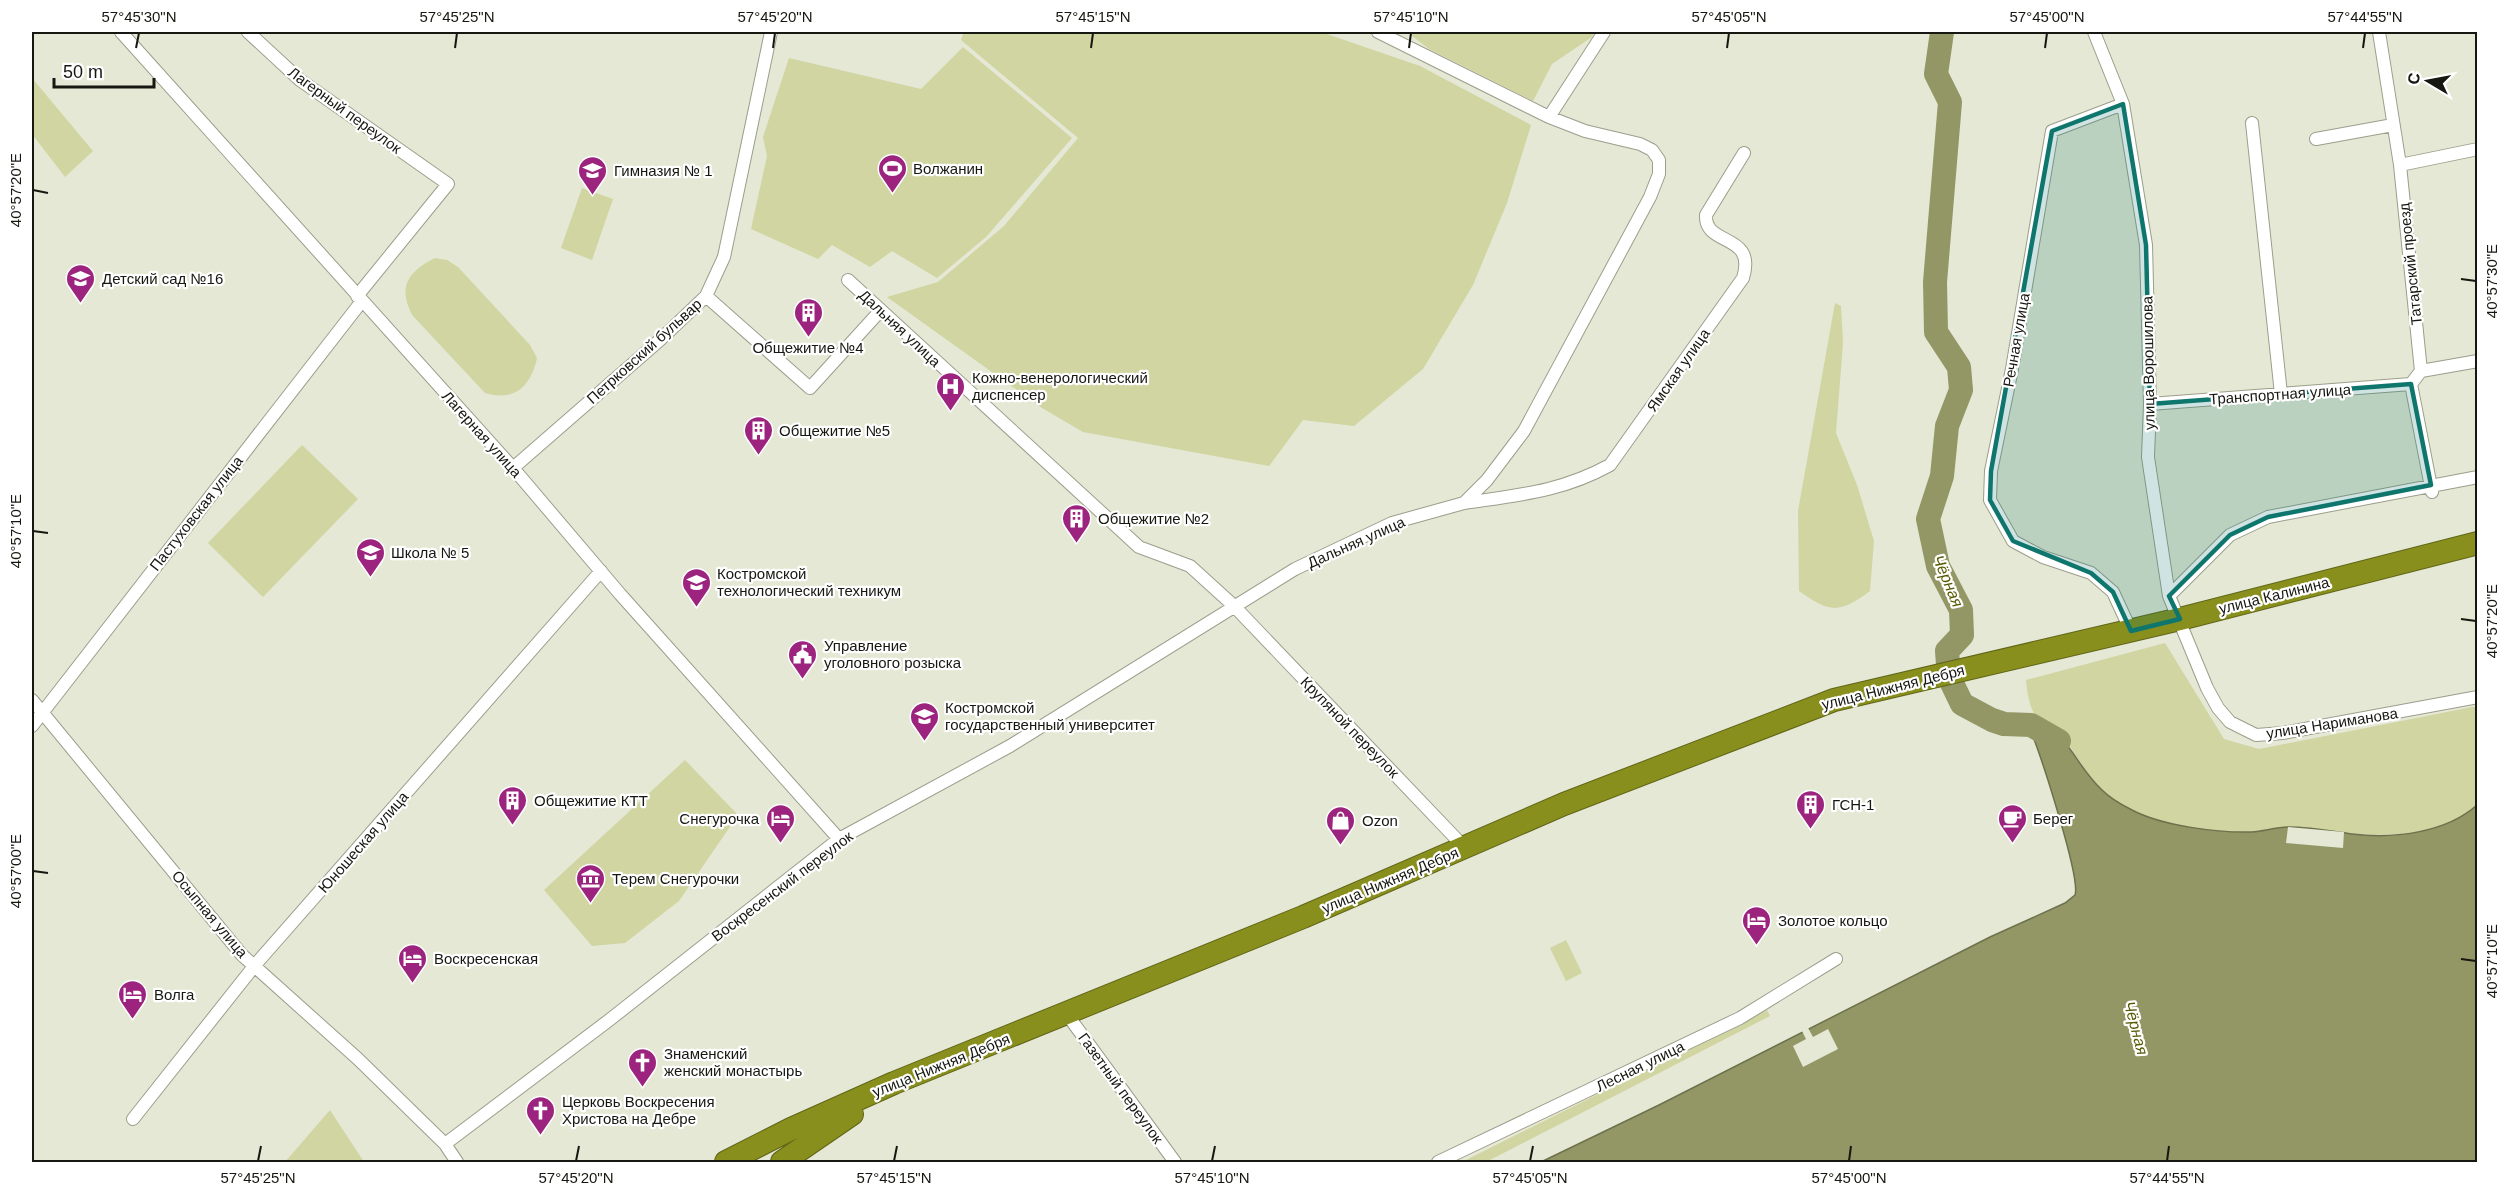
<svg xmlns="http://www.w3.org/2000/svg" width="2509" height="1194" font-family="Arial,sans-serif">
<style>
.green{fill:#d0d5a2}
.water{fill:#929765;stroke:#6d714c;stroke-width:1.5}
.pier{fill:#e5e8d4}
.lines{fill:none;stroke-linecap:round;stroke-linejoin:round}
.river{stroke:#929765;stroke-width:24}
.street-casing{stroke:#9b9e8b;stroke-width:14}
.highway-casing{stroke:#606518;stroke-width:24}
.street{stroke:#fff;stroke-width:12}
.highway{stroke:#888f1d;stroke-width:22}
.marked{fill:#0f766e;fill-opacity:0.2;stroke:#0f766e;stroke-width:4.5;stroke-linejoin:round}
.ticks{fill:none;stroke:#161710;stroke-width:2}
.labels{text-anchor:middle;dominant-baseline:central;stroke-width:4.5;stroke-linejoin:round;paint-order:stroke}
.street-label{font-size:15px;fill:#161710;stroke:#fff}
.poi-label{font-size:15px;fill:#161710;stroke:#fff;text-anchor:start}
.water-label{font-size:16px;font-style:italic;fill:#565a00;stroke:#fff}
.neatline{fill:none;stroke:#161710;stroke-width:2}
.ticks-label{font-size:15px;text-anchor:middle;fill:#161710}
</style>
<rect width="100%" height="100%" fill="#e5e8d4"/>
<path class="green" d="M964,32H1321L1420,66L1531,125L1507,203L1473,285L1423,369L1354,426L1303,420L1269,466L1083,432L1042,408L887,297L938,282L1004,226L1078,138L961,40Z
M1407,32H1594L1592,37L1552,64L1533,101L1429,49Z
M963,47L1072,138L986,237L937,278L892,251L870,267L832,245L818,259L751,229L767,156L763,137L789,58L921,89Z
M32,78L93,151L65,177L32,134Z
M582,188L613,199L592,260L561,248Z
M435,258L447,260L458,267L530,345L537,358C531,386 515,402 485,393L413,316C397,288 408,271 435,258Z
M1835,303L1841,306L1843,343L1836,433L1857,485L1874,541L1870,591C1839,614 1830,613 1799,591L1798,511Z
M302,445L358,499L263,597L208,543Z
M2165,643L2224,739L2259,749L2477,706V805C2428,848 2352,833 2292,828C2279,826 2265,831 2252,832C2207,833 2133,822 2101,789C2087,775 2078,757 2066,741C2058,732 2050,728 2041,722C2030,714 2027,692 2026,680Z
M685,760L738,815L679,901L625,943L592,946L544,890Z
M1566,940L1582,973L1566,981L1550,948Z
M1767,1010L1770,1016L1486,1162H1462Z
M330,1110L364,1162H285Z"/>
<path class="water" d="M2038,720C2072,739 2076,766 2102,790C2110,798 2122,805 2132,810C2162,826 2219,833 2252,832C2264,831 2277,827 2289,827C2309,827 2331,831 2352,834C2393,839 2446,833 2477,805V1162H1541L1659,1105L1990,937L2065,903L2075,895C2081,878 2041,757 2032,734L2031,725Z"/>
<path class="pier" d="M2288,827L2344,832L2343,848L2286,843Z
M1807,1026L1813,1037L1828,1029L1838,1049L1803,1067L1793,1046L1806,1039L1801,1029Z"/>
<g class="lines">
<path class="river" d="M1942,32L1936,74L1950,102L1935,282L1936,332L1959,367L1961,390L1947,426L1942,476L1928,519L1938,566L1961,610L1962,635L1947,651L1949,677L1962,704L1992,720L2004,724L2031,725L2059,741"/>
<defs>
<path id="street" d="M121,32L513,468L620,594L839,839
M248,32L300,80L448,184L357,296
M2094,32L2123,104L2052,131L2012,369L1991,471L1990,500L2013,541L2043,557L2091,573L2113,592L2131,631
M2379,32L2400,165L2421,371L2411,384L2432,492
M2123,104L2146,245L2150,404L2148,457L2169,596L2207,688L2218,708L2230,722L2256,735L2283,733L2478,697
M1549,117L1604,32
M2252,123L2281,394
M2316,139L2393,125
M2400,165L2478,149
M848,280L1139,547L1190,566L1234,606L1465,848
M706,296L810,388L881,310
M2421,371L2478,361
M2150,404L2411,384
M513,468L661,339L706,296L724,257L771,32
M1464,503C1518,495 1561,492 1610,465L1743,278C1757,232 1704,247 1706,215L1744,153
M2169,596L2230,535L2268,517L2478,477
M32,700L242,955L358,1059L445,1144L457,1162
M32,726L362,301
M1066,1013L1175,1162
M133,1119L255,965L601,571
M445,1144L608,1021L839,839L1010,746L1295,569L1392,523L1464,503L1487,480L1524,431L1650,197L1659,174V160L1652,150L1640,144L1585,131L1549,117L1378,32
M1438,1162L1740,1018L1836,959"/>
<path id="highway" d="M726,1162L791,1129L894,1083L1303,917L1564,804L1834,700L2180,619L2478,543
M782,1162L852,1114"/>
</defs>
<use href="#street" class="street-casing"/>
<use href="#highway" class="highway-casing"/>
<use href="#street" class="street"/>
<use href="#highway" class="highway"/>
</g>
<path class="marked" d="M2123,104L2146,245L2150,404L2411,384L2431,485L2268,517L2230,535L2169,596L2180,619L2131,631L2113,592L2091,573L2013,541L1990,500L1991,471L2052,131Z"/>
<path class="ticks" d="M136,48L139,33M455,48L457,33M773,48L775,33M1091,48L1093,33M1409,48L1411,33M1727,48L1729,33M2045,48L2047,33M2363,48L2365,33M33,190L48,193M2461,279L2476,281M33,531L48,533M2461,619L2476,621M33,871L48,873M2461,959L2476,961M258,1161L261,1146M576,1161L579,1146M894,1161L897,1146M1212,1161L1215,1146M1530,1161L1533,1146M1849,1161L1851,1146M2167,1161L2169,1146"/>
<defs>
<symbol id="stadium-pin" viewBox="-11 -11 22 30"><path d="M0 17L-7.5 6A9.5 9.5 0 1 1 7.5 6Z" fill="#9c247e" stroke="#fff"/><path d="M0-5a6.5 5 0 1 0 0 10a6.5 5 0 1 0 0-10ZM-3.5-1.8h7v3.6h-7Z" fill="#fff"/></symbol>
<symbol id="school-pin" viewBox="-11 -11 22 30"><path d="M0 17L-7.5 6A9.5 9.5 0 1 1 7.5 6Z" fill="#9c247e" stroke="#fff"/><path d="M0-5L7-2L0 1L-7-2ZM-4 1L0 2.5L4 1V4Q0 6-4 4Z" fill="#fff"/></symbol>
<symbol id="building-pin" viewBox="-11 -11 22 30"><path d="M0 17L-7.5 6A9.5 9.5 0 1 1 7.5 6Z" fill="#9c247e" stroke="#fff"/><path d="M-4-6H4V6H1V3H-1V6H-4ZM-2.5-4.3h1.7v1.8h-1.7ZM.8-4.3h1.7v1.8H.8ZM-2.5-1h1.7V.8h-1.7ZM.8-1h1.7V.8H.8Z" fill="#fff"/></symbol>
<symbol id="hospital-pin" viewBox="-11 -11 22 30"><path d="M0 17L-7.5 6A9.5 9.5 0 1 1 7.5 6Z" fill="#9c247e" stroke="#fff"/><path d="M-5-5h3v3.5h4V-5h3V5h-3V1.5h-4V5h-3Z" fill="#fff"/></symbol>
<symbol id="university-pin" viewBox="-11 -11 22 30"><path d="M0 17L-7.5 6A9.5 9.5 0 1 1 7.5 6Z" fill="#9c247e" stroke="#fff"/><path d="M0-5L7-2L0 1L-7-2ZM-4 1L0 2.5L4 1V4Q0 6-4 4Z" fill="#fff"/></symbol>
<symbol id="civic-pin" viewBox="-11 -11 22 30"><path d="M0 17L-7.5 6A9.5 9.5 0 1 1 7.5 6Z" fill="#9c247e" stroke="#fff"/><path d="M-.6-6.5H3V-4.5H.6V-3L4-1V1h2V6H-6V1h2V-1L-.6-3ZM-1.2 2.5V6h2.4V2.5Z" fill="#fff"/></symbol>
<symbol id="hotel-pin" viewBox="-11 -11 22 30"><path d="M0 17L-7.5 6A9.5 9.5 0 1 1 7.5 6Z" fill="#9c247e" stroke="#fff"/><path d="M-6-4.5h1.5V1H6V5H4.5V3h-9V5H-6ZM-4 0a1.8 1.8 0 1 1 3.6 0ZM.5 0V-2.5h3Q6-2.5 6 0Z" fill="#fff"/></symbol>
<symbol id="cafe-pin" viewBox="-11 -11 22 30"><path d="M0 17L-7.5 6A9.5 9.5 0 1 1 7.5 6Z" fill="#9c247e" stroke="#fff"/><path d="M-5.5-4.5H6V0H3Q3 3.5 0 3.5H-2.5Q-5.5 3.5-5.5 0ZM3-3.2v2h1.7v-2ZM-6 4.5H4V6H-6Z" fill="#fff"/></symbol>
<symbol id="shop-pin" viewBox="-11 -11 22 30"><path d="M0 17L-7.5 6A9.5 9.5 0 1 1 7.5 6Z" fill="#9c247e" stroke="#fff"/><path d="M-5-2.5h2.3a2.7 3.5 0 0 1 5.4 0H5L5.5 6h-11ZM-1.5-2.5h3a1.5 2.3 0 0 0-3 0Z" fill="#fff"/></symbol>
<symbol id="museum-pin" viewBox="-11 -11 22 30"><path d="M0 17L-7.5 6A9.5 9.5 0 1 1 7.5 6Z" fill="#9c247e" stroke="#fff"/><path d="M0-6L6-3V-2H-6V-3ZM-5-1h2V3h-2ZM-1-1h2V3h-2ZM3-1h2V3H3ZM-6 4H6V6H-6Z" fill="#fff"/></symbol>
<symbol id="church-pin" viewBox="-11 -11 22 30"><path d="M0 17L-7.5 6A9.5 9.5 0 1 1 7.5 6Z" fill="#9c247e" stroke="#fff"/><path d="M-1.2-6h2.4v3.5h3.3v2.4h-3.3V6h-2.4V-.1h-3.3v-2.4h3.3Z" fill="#fff"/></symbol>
</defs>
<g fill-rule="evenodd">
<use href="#stadium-pin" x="876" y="152" width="33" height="45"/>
<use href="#school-pin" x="576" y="154" width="33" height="45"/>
<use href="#school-pin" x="64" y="262" width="33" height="45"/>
<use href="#building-pin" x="792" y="296" width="33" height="45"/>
<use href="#hospital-pin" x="934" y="370" width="33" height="45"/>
<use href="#building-pin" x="742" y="414" width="33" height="45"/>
<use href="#building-pin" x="1060" y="502" width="33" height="45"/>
<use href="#school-pin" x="354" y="536" width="33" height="45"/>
<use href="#university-pin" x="680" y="566" width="33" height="45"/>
<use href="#civic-pin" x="786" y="638" width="33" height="45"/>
<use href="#university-pin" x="908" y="700" width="33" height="45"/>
<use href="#building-pin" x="496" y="784" width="33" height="45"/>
<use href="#building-pin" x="1794" y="788" width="33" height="45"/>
<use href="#hotel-pin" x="764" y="802" width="33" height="45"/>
<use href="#cafe-pin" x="1996" y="802" width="33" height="45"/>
<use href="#shop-pin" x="1324" y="804" width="33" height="45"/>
<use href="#museum-pin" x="574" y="862" width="33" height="45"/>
<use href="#hotel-pin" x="1740" y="904" width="33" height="45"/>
<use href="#hotel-pin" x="396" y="942" width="33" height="45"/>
<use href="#hotel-pin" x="116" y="978" width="33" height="45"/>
<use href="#church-pin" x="626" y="1046" width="33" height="45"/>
<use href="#church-pin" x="524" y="1094" width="33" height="45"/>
</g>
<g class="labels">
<g class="street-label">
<text transform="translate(345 110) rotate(36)">Лагерный переулок</text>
<text transform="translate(2410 264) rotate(-96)">Татарский проезд</text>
<text transform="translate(900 328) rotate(43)">Дальняя улица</text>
<text transform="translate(2016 340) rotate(-80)">Речная улица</text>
<text transform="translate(644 351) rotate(-42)">Петрковский бульвар</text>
<text transform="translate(2148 363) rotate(-91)">улица Ворошилова</text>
<text transform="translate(1678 370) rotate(-55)">Ямская улица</text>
<text transform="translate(2280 394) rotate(-4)">Транспортная улица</text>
<text transform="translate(482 434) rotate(48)">Лагерная улица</text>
<text transform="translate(196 513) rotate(-52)">Пастуховская улица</text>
<text transform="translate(1356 542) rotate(-24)">Дальняя улица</text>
<text transform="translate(2274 595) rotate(-14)">улица Калинина</text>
<text transform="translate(1893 687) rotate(-14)">улица Нижняя Дебря</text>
<text transform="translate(2332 723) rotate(-9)">улица Нариманова</text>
<text transform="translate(1350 727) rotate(46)">Крупяной переулок</text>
<text transform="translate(363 842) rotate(-49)">Юношеская улица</text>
<text transform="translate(1390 880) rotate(-23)">улица Нижняя Дебря</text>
<text transform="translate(782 886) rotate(-37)">Воскресенский переулок</text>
<text transform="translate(210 914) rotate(50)">Осыпная улица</text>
<text transform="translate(941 1065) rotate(-22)">улица Нижняя Дебря</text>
<text transform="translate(1640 1066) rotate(-26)">Лесная улица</text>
<text transform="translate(1121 1088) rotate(54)">Газетный переулок</text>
</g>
<g class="poi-label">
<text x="913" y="168">Волжанин</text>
<text x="614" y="170">Гимназия № 1</text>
<text x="102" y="278">Детский сад №16</text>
<text x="808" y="347" text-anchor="middle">Общежитие №4</text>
<text x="972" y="377">Кожно-венерологический<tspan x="972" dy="17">диспенсер</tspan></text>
<text x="779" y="430">Общежитие №5</text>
<text x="1098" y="518">Общежитие №2</text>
<text x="391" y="552">Школа № 5</text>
<text x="717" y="573">Костромской<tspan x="717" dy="17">технологический техникум</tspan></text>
<text x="824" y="645">Управление<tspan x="824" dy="17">уголовного розыска</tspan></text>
<text x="945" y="707">Костромской<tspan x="945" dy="17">государственный университет</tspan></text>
<text x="534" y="800">Общежитие КТТ</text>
<text x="1832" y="804">ГСН-1</text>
<text x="759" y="818" text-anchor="end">Снегурочка</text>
<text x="2033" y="818">Берег</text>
<text x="1362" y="820">Ozon</text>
<text x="612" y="878">Терем Cнегурочки</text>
<text x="1778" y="920">Золотое кольцо</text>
<text x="434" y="958">Воскресенская</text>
<text x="154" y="994">Волга</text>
<text x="664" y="1053">Знаменский<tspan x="664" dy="17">женский монастырь</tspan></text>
<text x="562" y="1101">Церковь Воскресения<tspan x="562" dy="17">Христова на Дебре</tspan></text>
</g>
<g class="water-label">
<text transform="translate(1948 581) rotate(67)">Чёрная</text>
<text transform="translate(2136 1028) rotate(75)">Чёрная</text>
</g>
</g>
<rect width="2509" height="1194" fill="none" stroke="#ffffff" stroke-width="66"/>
<g transform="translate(2428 81) rotate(280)" stroke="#ffffff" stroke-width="4.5" paint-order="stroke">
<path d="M0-4.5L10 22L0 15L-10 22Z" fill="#161710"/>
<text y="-9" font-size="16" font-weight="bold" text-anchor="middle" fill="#161710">С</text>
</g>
<path d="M54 78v9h100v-9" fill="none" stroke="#161710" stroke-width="3"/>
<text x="63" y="78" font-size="18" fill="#161710" stroke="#ffffff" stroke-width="4.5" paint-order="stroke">50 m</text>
<rect x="33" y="33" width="2443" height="1128" class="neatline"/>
<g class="ticks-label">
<text x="139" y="22">57°45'30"N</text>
<text x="457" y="22">57°45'25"N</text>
<text x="775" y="22">57°45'20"N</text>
<text x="1093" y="22">57°45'15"N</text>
<text x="1411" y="22">57°45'10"N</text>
<text x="1729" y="22">57°45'05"N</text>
<text x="2047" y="22">57°45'00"N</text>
<text x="2365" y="22">57°44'55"N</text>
<text transform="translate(16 190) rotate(-90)" y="5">40°57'20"E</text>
<text transform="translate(2492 281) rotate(-90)" y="5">40°57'30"E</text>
<text transform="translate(16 531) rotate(-90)" y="5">40°57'10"E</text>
<text transform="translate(2492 621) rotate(-90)" y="5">40°57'20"E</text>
<text transform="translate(16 871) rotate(-90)" y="5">40°57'00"E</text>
<text transform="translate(2492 961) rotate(-90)" y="5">40°57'10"E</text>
<text x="258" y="1183">57°45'25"N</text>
<text x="576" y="1183">57°45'20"N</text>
<text x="894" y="1183">57°45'15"N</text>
<text x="1212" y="1183">57°45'10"N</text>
<text x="1530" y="1183">57°45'05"N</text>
<text x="1849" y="1183">57°45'00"N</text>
<text x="2167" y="1183">57°44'55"N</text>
</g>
</svg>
